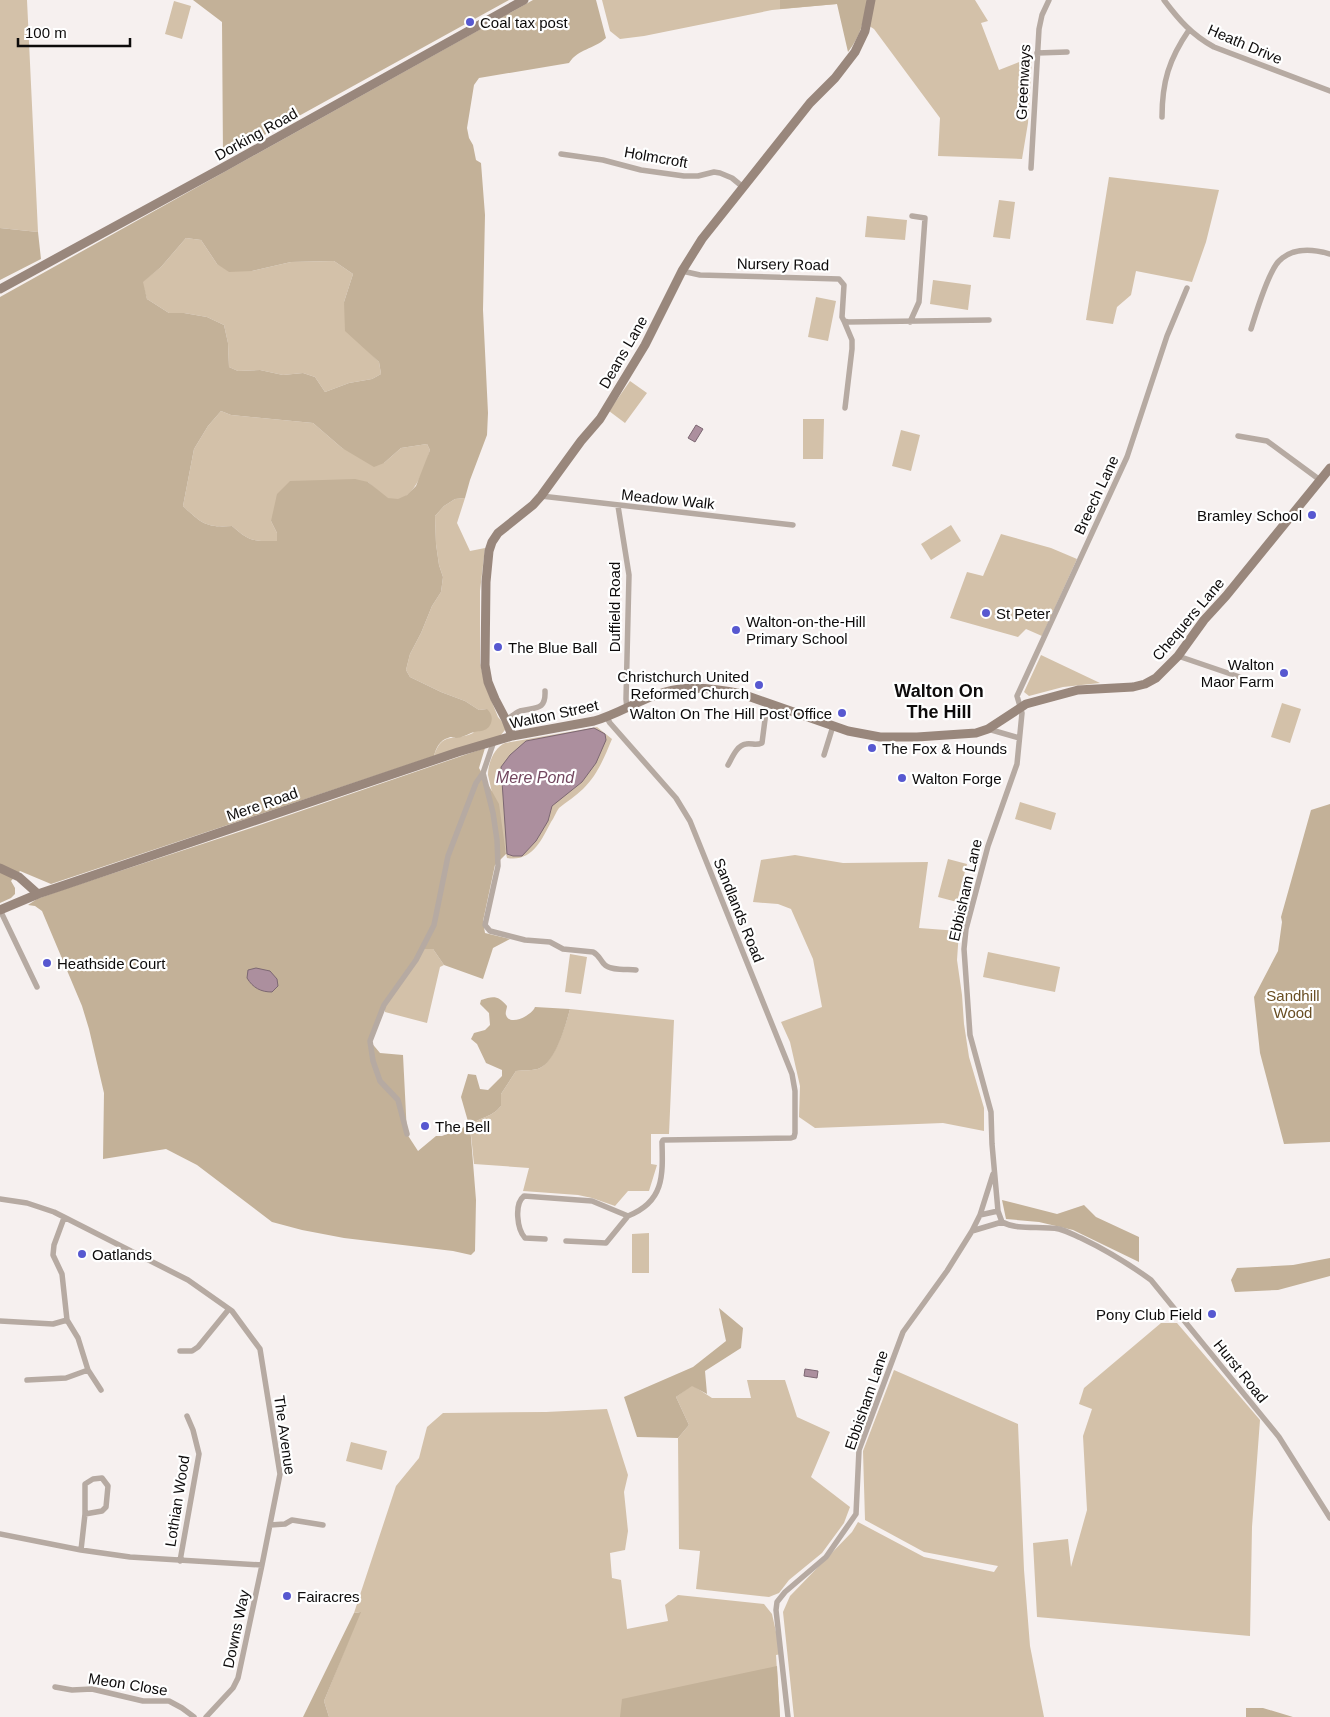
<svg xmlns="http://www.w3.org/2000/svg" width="1330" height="1717" font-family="Helvetica,sans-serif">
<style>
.green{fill:#d3c1a9}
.forest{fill:#c3b198;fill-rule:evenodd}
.water{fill:#ac8f9e;stroke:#7c6772}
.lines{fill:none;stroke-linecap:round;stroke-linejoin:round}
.street{stroke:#b6aaa2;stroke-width:5.5}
.secondary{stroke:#99877c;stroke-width:9}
.poi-dot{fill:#5758d0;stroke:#fff;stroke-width:2}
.labels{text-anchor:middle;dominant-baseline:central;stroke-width:4.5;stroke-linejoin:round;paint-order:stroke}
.poi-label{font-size:15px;fill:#0d0b0b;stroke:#fff;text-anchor:start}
.street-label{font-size:15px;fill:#0d0b0b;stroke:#fff}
.park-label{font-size:15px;fill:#694e23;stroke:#fff}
.water-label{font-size:16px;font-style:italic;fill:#73475f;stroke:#fff}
.quarter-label{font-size:18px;font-weight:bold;fill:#0d0b0b;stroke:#fff}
</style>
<rect width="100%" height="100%" fill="#f6f0ef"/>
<path class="green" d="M0,0H27L38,232L0,228Z
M602,0H975L988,21L981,23L999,70L1032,57L1028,123L1022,159L938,156L940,118L874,29L845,11L837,4L772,10L644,36L620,39L610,31Z
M174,1L191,6L182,39L165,34Z
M1109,177L1219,190L1206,242L1192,282L1136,271L1131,295L1117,307L1113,324L1086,320Z
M999,200L1015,202L1010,239L993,237Z
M867,216L907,220L905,240L865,237Z
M186,238L201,240L217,264L252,271L291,262L334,261L353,274L344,302L367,350L379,362L381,374L372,379L349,383L325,392L315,377L303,373L283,375L260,370L238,371L229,367L228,343L224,325L207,317L184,313H169L147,299L142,282L161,267Z
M933,280L971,285L968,310L930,304Z
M816,297L836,301L828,341L808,337Z
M630,381L647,393L625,423L609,411Z
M221,411L231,415L313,423L342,448L384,463L401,448L427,444L430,450C425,466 413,509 387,498C381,495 374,487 368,482L271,521L277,533V541C253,541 250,542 232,526C206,528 201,523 183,506L194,449L208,426Z
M803,419H824L823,459H803Z
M901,430L920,435L911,471L892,466Z
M465,498L457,523L470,551L485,548L480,591V663L485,685L498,717L505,725V730L500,736L434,756C442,730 455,742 473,733L487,709L479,710L465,701L441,692L410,677L406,670L410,654L421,633L432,606L441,592L443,577L439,565L436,544L435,516L444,506L455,499Z
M951,525L961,541L931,560L921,544Z
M1001,534L1051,548L1077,559L1042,636L1026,629L1018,637L950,618L967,572L983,576Z
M1041,655L1100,683L1063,687L1029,696L1024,692Z
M1282,703L1301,709L1290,743L1271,737Z
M597,727L612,739C604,758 598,774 583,789C576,796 566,802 559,808C556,812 554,818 551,822C541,841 532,862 507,858L488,775C488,763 494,748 505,743Z
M1020,802L1056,813L1051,830L1015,819Z
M795,855L843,863L928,862L919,928L959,931L957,960L962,995L964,1024L969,1057L984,1108V1131L943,1123L815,1128L799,1117L800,1086L790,1042L781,1022L822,1007L813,959L791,909L778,904L753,902L761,860Z
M948,859L967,864L957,902L938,897Z
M422,949H433L444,965L440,967L427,1023L385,1012L384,1005Z
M988,952L1060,967L1055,992L983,977Z
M570,954L587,957L581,994L565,992Z
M570,1009L674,1020L669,1134H651V1164L657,1165L649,1191H628L615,1206L592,1198L578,1195L523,1191L529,1168L474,1164L470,1125C482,1116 491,1118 501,1106V1094L516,1071C523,1070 534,1071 540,1068C555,1061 566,1024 570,1009Z
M649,1233V1273H632V1234Z
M1161,1323H1177L1260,1420L1252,1527L1250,1636L1037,1617L1033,1543L1068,1539L1071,1567L1087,1510L1083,1436L1092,1409L1079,1404L1084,1388Z
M894,1370L1018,1424L1024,1570L1030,1646L1044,1717H794L783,1612L790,1596L852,1532L858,1522L924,1557L994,1572L998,1566L924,1552L865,1520L863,1451Z
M747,1380H785L797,1417L830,1432L811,1477L850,1507L844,1523L822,1553L789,1580L779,1593L769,1597L696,1589L700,1551L679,1549L678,1438L689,1425L676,1397L692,1385L712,1398H751Z
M607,1409L628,1475L624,1492L628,1531L625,1550L610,1553L612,1578L621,1580L627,1629L668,1621L665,1605L678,1595L764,1604L772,1614L781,1654L776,1655L780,1717H329L324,1701L360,1612L354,1613L396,1486L419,1458L427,1427L443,1413L546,1412Z
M351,1442L387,1451L382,1470L346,1461Z"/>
<path class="forest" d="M193,0H509L223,158L222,22Z
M533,0H596L606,38C593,50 579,48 569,63L479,78L474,85L467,128L469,138L473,145L476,160L481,163L485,215L483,310L488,413L487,435L470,480L465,498L455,499L444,506L435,516L436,544L439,565L443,577L441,592L432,606L421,633L410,654L406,670L410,677L441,692L465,701L479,710L487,709C491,713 493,717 491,723C487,733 479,730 471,733C466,735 461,738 456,738C451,738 453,736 448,738C440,740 436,748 434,756L51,884L20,871L11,881L15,888V894L11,898L0,903V297ZM186,238L201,240L217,264L229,272L252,271L291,262L334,261L353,274L344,302L345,331L379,362L381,374L372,379L349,383L325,392L315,377L303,373L283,375L260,370L238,371L229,367L228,343L224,325L207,317L184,313H169L147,299L143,282L161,267ZM221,411L231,415L313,423L342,448L374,467L384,463L401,448L427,444L430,450L416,486L407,495L398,499L388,498L368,482L355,479L290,481L277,494L271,521L277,533V541C253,541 250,542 232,526C206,528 201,523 183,506L194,449L208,426Z
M780,0H866C865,20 860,37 848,52L837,4L780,9Z
M0,228L38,232L41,259L0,280Z
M485,748L479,768L499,804L506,854L495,865L483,921L485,933L510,939L493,948L483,979L444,965L433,949H422L384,1005L370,1041L380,1053L403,1055L407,1134L418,1151L436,1136H442L469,1125L461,1097L468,1074L476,1075L480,1089L488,1090L502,1076V1070L486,1063L477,1044L471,1039L474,1033L485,1030L490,1025L489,1013L480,1004L481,1000C493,996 498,995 507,1006C507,1009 505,1012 506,1015C510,1027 532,1015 535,1007L570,1009C566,1024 556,1061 540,1068C534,1071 523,1070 516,1071L501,1094V1106C491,1118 482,1116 470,1125L476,1200L475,1251L471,1255L453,1251L344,1238L302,1230L272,1222L197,1165L166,1149L103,1159L104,1093L89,1029L82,1006L42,911L35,906L28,905L37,899L62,890L251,828Z
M1330,804V1142L1284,1144L1260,1053L1254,997L1278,951L1282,922L1281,917L1311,810Z
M1002,1200L1057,1214L1084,1205L1096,1217L1139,1237V1262L1073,1230L1039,1222L1006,1219Z
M1330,1258V1276L1278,1290L1235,1292L1231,1280L1237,1268L1293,1265Z
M719,1308L743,1328L741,1348L705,1371L707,1394L692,1386L676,1397L689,1425L678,1438L637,1437L624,1397L693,1367L726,1341Z
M361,1612L324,1701L329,1717H303L354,1613Z
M777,1666L780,1717H620L622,1699Z
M1246,1708H1263L1293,1717H1246Z"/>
<path class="water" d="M696,425L703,429L695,442L688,438Z
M594,728L605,734L606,740L596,763L582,782L552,806L548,821L536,841L522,856H513L507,854L501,767L510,755L526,741Z
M256,968L270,971L277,979L278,986L272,992C261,992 253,988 247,978L248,970Z
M805,1369L818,1371L817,1378L804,1376Z"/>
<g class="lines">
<path class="street" d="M1164,0C1179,20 1192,35 1214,47L1330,91
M1037,53L1067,52
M1162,117C1162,82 1169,59 1189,30
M561,154L603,160L641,170L684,176H698L714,172L720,173L732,178L743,187
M1031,168L1039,29L1042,15L1049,0
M682,271L700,275L839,279L844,285L842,317L844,321L848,322L989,320
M844,321L852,340V349L845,408
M910,322L919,302L925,218L912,216
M1251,329C1256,313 1268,272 1279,261C1293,247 1313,249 1330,254
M1238,436L1267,441L1320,480
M541,496L793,525
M618,506L629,575L626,699L627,709
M1178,656L1266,686
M506,720C511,717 515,713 520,711C535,707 546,711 545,691
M988,729L1019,738
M494,741L483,773L493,813L497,840L498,866L485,925L490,931L525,940L550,942L563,949L593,952C599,955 600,960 604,964C610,971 627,969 636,970
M824,755L833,726
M728,765C732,758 737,745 746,744C753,743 755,746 762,743L767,704
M0,910L37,987
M407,1134L398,1100L380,1081L373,1061L370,1041L384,1005L416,960L434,925L448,856L476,783L483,773
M0,1199L27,1203L54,1212L188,1280L232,1311L260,1349L280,1474L262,1565L130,1557L81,1550L0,1534
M980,1215L998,1211
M64,1218L54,1245L53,1255L62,1274L67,1320L78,1338L88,1370L101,1390
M1002,1222L998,1211L992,1144L991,1112L970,1035L964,949L966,929L988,846L1017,764L1022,713L1017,696L1127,457L1167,336L1187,288
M1002,1222C1019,1231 1041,1225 1059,1229C1067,1231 1074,1235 1081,1238C1106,1250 1129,1264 1151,1280L1279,1437L1330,1518
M972,1231L1002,1222
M545,1239L525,1238C517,1229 514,1204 524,1196L592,1201L628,1216C664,1202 663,1176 662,1142L663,1140L791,1138L794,1137L795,1133V1091L792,1074L690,821L676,798L610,723L607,718
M566,1241L606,1243L628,1216
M0,1321L53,1324L67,1320
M180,1351H192L198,1347L229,1309
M27,1380L66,1378L88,1370
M270,1525L285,1524L292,1520L323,1525
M81,1550L85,1514V1484L93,1479L102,1478L108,1486L106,1507L102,1511L85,1514
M180,1561L199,1454L193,1430L187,1416
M55,1687L72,1690L92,1689L143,1701H169L182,1708L194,1717
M206,1717L233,1688L238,1678L262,1565
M788,1717L776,1610L777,1602L785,1592L826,1557L856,1514L859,1450L903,1332L947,1271L972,1231L980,1215L993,1174"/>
<path class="secondary" d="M0,289L224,167L524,0
M512,736L506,720L495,699L488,682L485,665L486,582L489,551L492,542L498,533L533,505L541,496L581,441L600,419L645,345L682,271L702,239L810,103L835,78L855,52L865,31L871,0
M0,868L19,877L38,894
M0,910L38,894L458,752L512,736L594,721C619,714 640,699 665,692C689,685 718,689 742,694L848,731L880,737H917L976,733L988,729L1026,704L1078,690L1133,687L1145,684L1156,678L1178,656L1204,620L1226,596L1330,468"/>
</g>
<g class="poi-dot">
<circle cx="470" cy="22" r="5"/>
<circle cx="1312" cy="515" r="5"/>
<circle cx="986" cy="613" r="5"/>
<circle cx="736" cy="630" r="5"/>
<circle cx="498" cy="647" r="5"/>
<circle cx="1284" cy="673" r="5"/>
<circle cx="759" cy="685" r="5"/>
<circle cx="842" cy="713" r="5"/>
<circle cx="872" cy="748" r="5"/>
<circle cx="902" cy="778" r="5"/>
<circle cx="47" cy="963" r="5"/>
<circle cx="425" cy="1126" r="5"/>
<circle cx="82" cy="1254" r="5"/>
<circle cx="1212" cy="1314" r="5"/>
<circle cx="287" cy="1596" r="5"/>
</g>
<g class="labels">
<g class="poi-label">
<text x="480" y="22">Coal tax post</text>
<text x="1302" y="515" text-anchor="end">Bramley School</text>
<text x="996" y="613">St Peter</text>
<text x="746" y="621">Walton-on-the-Hill<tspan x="746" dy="17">Primary School</tspan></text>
<text x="508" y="647">The Blue Ball</text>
<text x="1274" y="664" text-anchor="end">Walton<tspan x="1274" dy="17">Maor Farm</tspan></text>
<text x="749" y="676" text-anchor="end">Christchurch United<tspan x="749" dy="17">Reformed Church</tspan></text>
<text x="832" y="713" text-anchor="end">Walton On The Hill Post Office</text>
<text x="882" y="748">The Fox &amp; Hounds</text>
<text x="912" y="778">Walton Forge</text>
<text x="57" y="963">Heathside Court</text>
<text x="435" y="1126">The Bell</text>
<text x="92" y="1254">Oatlands</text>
<text x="1202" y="1314" text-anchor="end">Pony Club Field</text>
<text x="297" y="1596">Fairacres</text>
</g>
<g class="street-label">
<text transform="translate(1245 44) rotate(23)">Heath Drive</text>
<text transform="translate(1023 82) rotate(-87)">Greenways</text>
<text transform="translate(256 134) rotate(-29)">Dorking Road</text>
<text transform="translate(656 157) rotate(10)">Holmcroft</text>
<text transform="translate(783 264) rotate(1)">Nursery Road</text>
<text transform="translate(623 352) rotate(-60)">Deans Lane</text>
<text transform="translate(1096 495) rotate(-65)">Breech Lane</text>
<text transform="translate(668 499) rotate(6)">Meadow Walk</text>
<text transform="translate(614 607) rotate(-90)">Duffield Road</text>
<text transform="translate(1188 619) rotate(-50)">Chequers Lane</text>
<text transform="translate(554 714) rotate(-12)">Walton Street</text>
<text transform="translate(262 804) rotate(-19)">Mere Road</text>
<text transform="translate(965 890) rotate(-77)">Ebbisham Lane</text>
<text transform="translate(739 910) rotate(68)">Sandlands Road</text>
<text transform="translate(1241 1371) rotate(51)">Hurst Road</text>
<text transform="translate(866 1400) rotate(-71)">Ebbisham Lane</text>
<text transform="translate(285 1435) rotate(82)">The Avenue</text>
<text transform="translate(177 1501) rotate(-81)">Lothian Wood</text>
<text transform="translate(236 1629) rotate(-78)">Downs Way</text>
<text transform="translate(128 1684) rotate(9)">Meon Close</text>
</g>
<g class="park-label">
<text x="1293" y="995">Sandhill<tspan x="1293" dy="17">Wood</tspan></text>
</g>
<g class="water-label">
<text x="535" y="777">Mere Pond</text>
</g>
<g class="quarter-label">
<text x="939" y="691">Walton On<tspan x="939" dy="21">The Hill</tspan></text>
</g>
</g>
<path d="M18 38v8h112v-8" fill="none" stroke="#0d0b0b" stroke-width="2.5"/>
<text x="25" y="38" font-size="15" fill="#0d0b0b" stroke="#ffffff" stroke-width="4" paint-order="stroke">100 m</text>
</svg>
